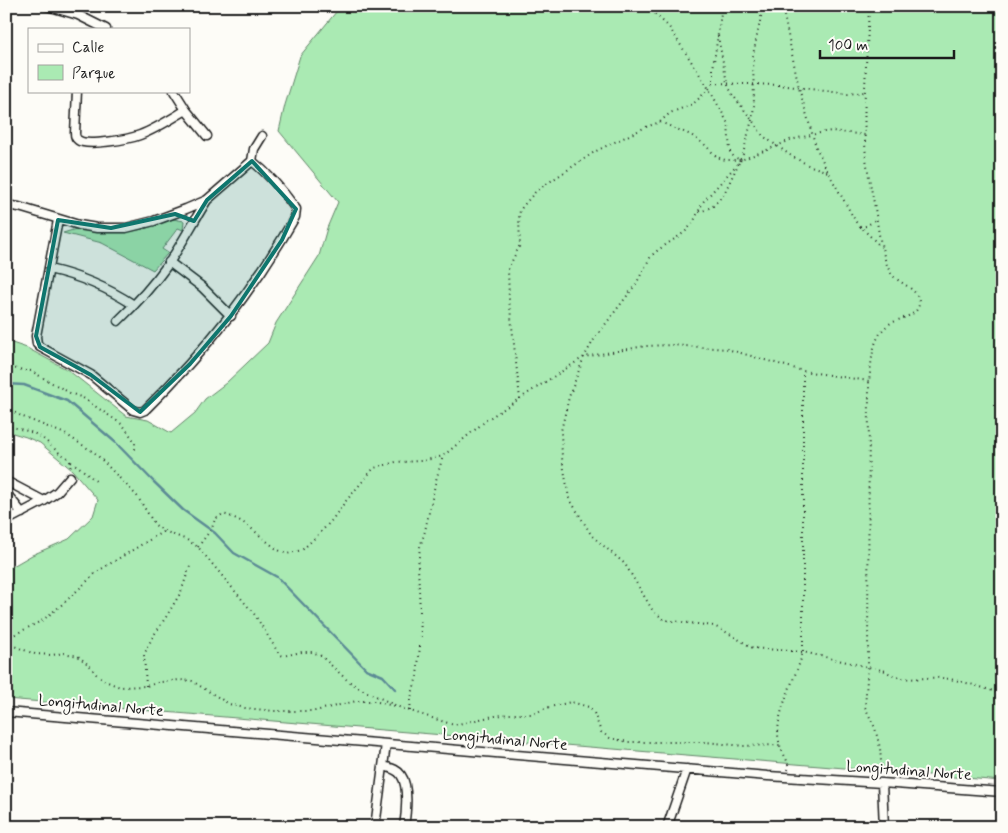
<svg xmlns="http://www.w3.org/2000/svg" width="1008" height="833" font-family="Mynerve,sans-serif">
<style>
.green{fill:#aaeab3;stroke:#638368}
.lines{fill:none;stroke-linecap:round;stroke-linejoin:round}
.stream{stroke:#5c8b95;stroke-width:2.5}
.minor-casing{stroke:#1c1c1c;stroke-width:11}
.path{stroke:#1c1c1c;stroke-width:2;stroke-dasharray:1 4;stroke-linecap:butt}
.minor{stroke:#fdfcf7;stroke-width:8}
.marked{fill:#0f766e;fill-opacity:0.2;stroke:#0f766e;stroke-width:4;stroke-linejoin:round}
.labels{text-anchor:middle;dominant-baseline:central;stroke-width:4;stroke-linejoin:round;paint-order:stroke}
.street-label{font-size:16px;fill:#1c1c1c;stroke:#fdfcf7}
</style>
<rect width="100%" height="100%" fill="#fdfcf7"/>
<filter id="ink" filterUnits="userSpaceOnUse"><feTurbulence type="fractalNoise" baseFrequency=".02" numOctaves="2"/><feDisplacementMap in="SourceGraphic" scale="10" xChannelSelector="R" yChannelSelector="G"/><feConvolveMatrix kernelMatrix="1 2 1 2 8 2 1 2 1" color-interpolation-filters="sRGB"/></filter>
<g filter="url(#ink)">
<path class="green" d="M341,6H1002V781L6,699V570L32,555L69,539L93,516L98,500L72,470L40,443L26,437L6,431V341L27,348L68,370L126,416L148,420L171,433L195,413L205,399L226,383L268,343L276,323L319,256L327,228L338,202L279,131L285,105L300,56Z
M173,219L184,221L183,230L178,228L162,249L168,253L153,270L102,243L63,233L76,229L105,232L133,231L147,228Z"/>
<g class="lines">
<path class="stream" d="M6,384L24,385L67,401L115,442L154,482L183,510L215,533L234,553L277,577L366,669L383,676L395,689"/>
<defs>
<path id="minor" d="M47,6L78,15L106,29
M77,91L75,133C75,136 75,138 78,140C86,147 130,139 140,135C156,129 171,119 186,110
M174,91L186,110L207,136
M6,205L19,207L79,225L97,228H126L154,221L186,209L207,200L252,161L254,149L262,136
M58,220L36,336L37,344L40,347L91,375L133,410L140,412L145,410C206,350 252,292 295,217L296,209C283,191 270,175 252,161
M169,262L202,287L231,316
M49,269C80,276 108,288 134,305
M118,321C137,303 154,284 169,263C182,243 194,221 207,200
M6,481L44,501
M6,493L22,513
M6,521L44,501L57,492L70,477
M6,712L768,776L882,783L1002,792
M384,766C390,768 397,769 401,775C409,786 406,814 404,827
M882,783L884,827
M375,827L386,744
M667,827L687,769"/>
</defs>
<use href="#minor" class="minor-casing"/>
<path class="path" d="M649,6L653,12L669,27L709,89L723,114L728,124L730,152L734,157L741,160L703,202L693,223L685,232L658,250L651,256L636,284L595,338L584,357L569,397L561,431L562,458L569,498L592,536L625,564L653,611L665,620L714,626L728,633L753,648L803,652L886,671C902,684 923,676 942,678C960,680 984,688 1002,694
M782,6L799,88L816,147L828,172L856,222L881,247
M869,6C867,57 862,107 866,158C868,173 871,188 874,203C877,218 878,233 882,248C884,256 887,269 893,276C901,284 918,289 919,302C920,317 897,318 888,325C871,338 872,362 869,381L868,666L865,707L875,728L880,748L882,774
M718,36L727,83L732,94L752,120L763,136L790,155L808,165L828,172
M713,83L780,85L848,94L865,92
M660,122L691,135L704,144L717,157L725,160H741L777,146L790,140L824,132L832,131L865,135
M699,212L705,210L713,206L724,194L743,154L747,138L752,120L754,106L753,55L762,12L760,6
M860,227L866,226L877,219
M6,365L11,368L31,371L70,393L83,398L123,425L135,442V449L132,452
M520,399L509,299L508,269L520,245L519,218L520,210L523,206L536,191L596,151L646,127L660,122L670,113L693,104L709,89L713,83V69L722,6
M6,408L23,417L65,434L95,453L137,496L147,512L155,525L164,531L187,540L198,547L255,615L279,654L283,656L302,652H312L320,655L347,680L361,689L401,708L454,725L489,717L508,714H533L546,708L571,702L589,707L594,713L601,732L610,738L628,742H706L743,746L780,745
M6,425C15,428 25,430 33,433C43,437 50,445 58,452C67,458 72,457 70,469
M71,462L79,467L97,482
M198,547L212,528L215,519L223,514C246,520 255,533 273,546C277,550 282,552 287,554L302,550L319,534L332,520L345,502L374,468L396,462L422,461L443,456L488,419L584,357L645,346L672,345L727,349L803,371L869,381
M6,639L43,620L65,602L98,571L164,531
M6,643L35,654L52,655L64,653L78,656L90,666L96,674L105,681L120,687L146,686L161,682L180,680L192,681L229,704L245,708L274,711H315L356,701H374L397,707
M146,686L144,655L152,638L166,617L181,592L190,566
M410,711L411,698L417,676L421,636L418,566L420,547L425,531L436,480L443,456
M788,770C790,761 782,754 780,745C779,742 778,737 778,734C778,707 796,678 803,652V371"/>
<use href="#minor" class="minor"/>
</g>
</g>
<path class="marked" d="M252,161L296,209L282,240L231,316L190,364L140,412L91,375L40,347L36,336L58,220L111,228L175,214L194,221L207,200Z"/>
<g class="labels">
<g class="street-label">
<text transform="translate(101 706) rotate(5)">Longitudinal Norte</text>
<text transform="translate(505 740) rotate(5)">Longitudinal Norte</text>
<text transform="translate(909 771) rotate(4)">Longitudinal Norte</text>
</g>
</g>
<rect width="1008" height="833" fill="none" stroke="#fdfcf7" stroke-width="25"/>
<rect x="12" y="12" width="983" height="808" fill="none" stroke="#1c1c1c" stroke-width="2" filter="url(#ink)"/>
<rect x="28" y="28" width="162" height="65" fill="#fdfcf7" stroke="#a3a29f"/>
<rect x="38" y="44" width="25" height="8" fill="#fdfcf7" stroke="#a3a29f"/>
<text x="72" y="52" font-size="15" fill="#1c1c1c">Calle</text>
<rect x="38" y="65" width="25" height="15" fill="#aaeab3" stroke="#a3a29f"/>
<text x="72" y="78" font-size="15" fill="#1c1c1c">Parque</text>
<path d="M820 50v8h134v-8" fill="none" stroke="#1c1c1c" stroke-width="2.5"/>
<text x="828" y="50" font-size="15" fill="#1c1c1c" stroke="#fdfcf7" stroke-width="4" paint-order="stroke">100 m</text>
</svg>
